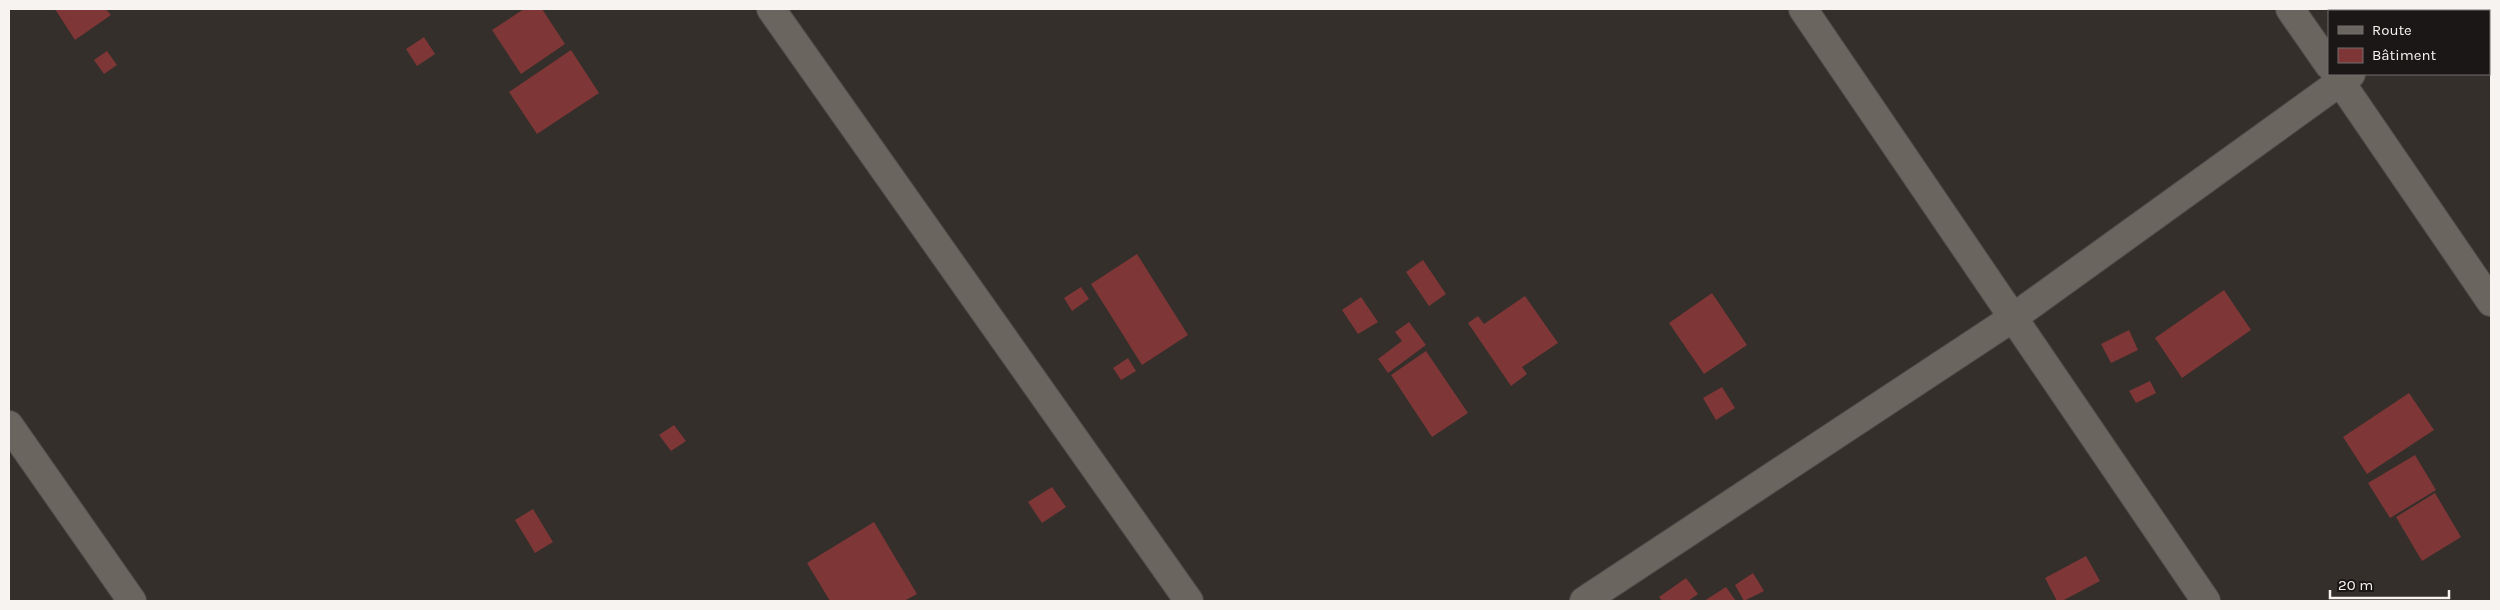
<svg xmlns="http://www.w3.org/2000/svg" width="2500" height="610" font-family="Karla,sans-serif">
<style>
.building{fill:#7e3636}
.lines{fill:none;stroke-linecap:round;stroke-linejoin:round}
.street-casing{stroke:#504c49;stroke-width:30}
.street{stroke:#6b6560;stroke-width:28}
</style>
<rect width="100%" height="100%" fill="#342f2b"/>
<path class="building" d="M55,9H106L111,15L75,40Z
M524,9H542L565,44L521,74L492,30Z
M424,37L435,54L417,66L406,49Z
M571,50L599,93L537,134L509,92Z
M107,51L117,65L104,74L94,60Z
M1137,254L1188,335L1142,365L1091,284Z
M1423,260L1446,294L1429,306L1406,272Z
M1081,287L1089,299L1072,311L1064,298Z
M2224,290L2251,330L2182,378L2155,338Z
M1712,293L1747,345L1704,374L1669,323Z
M1525,296L1558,343L1522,367L1527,374L1511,386L1468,323L1478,316L1484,324Z
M1361,297L1378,322L1358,334L1342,310Z
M1409,322L1426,345L1388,373L1378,359L1402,341L1395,332Z
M2129,330L2138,350L2111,363L2101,344Z
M1426,351L1468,413L1432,437L1391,375Z
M1128,358L1136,371L1121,380L1113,368Z
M2150,381L2156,393L2136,403L2129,391Z
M1722,387L1735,408L1716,420L1703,398Z
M2409,393L2434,430L2367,474L2343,437Z
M674,425L686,441L671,451L659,435Z
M2415,455L2436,490L2390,518L2368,483Z
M1052,487L1066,507L1042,523L1028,502Z
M2435,493L2461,537L2422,561L2396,517Z
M533,509L553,542L535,553L515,520Z
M874,522L917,594L904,601H830L807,563Z
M2086,556L2100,581L2062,601H2057L2045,578Z
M1753,573L1764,591L1744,601L1735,585Z
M1686,578L1698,594L1688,601H1662L1659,597Z
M1726,587L1736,601H1704Z"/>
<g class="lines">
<defs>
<path id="street" d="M771,9L1189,601
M1803,9L2206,601
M2290,9L2329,65
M2441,11L2444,9
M2335,74L2491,302
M9,425L132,601
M1584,601L2014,317L2351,74"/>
</defs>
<use href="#street" class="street-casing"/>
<use href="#street" class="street"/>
</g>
<rect width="2500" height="610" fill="none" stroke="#f6f3f0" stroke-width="20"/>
<rect x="2328" y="10" width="162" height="65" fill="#1a1716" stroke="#726f6d"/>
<rect x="2338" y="26" width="25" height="8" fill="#6b6560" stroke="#726f6d"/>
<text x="2372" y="35" font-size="15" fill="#f6f3f0">Route</text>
<rect x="2338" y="48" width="25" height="15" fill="#7e3636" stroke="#726f6d"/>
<text x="2372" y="60" font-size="15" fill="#f6f3f0">Bâtiment</text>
<path d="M2330 590v8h119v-8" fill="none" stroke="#f6f3f0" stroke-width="2.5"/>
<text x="2338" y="590" font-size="15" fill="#f6f3f0" stroke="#1a1716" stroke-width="4" paint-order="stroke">20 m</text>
</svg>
